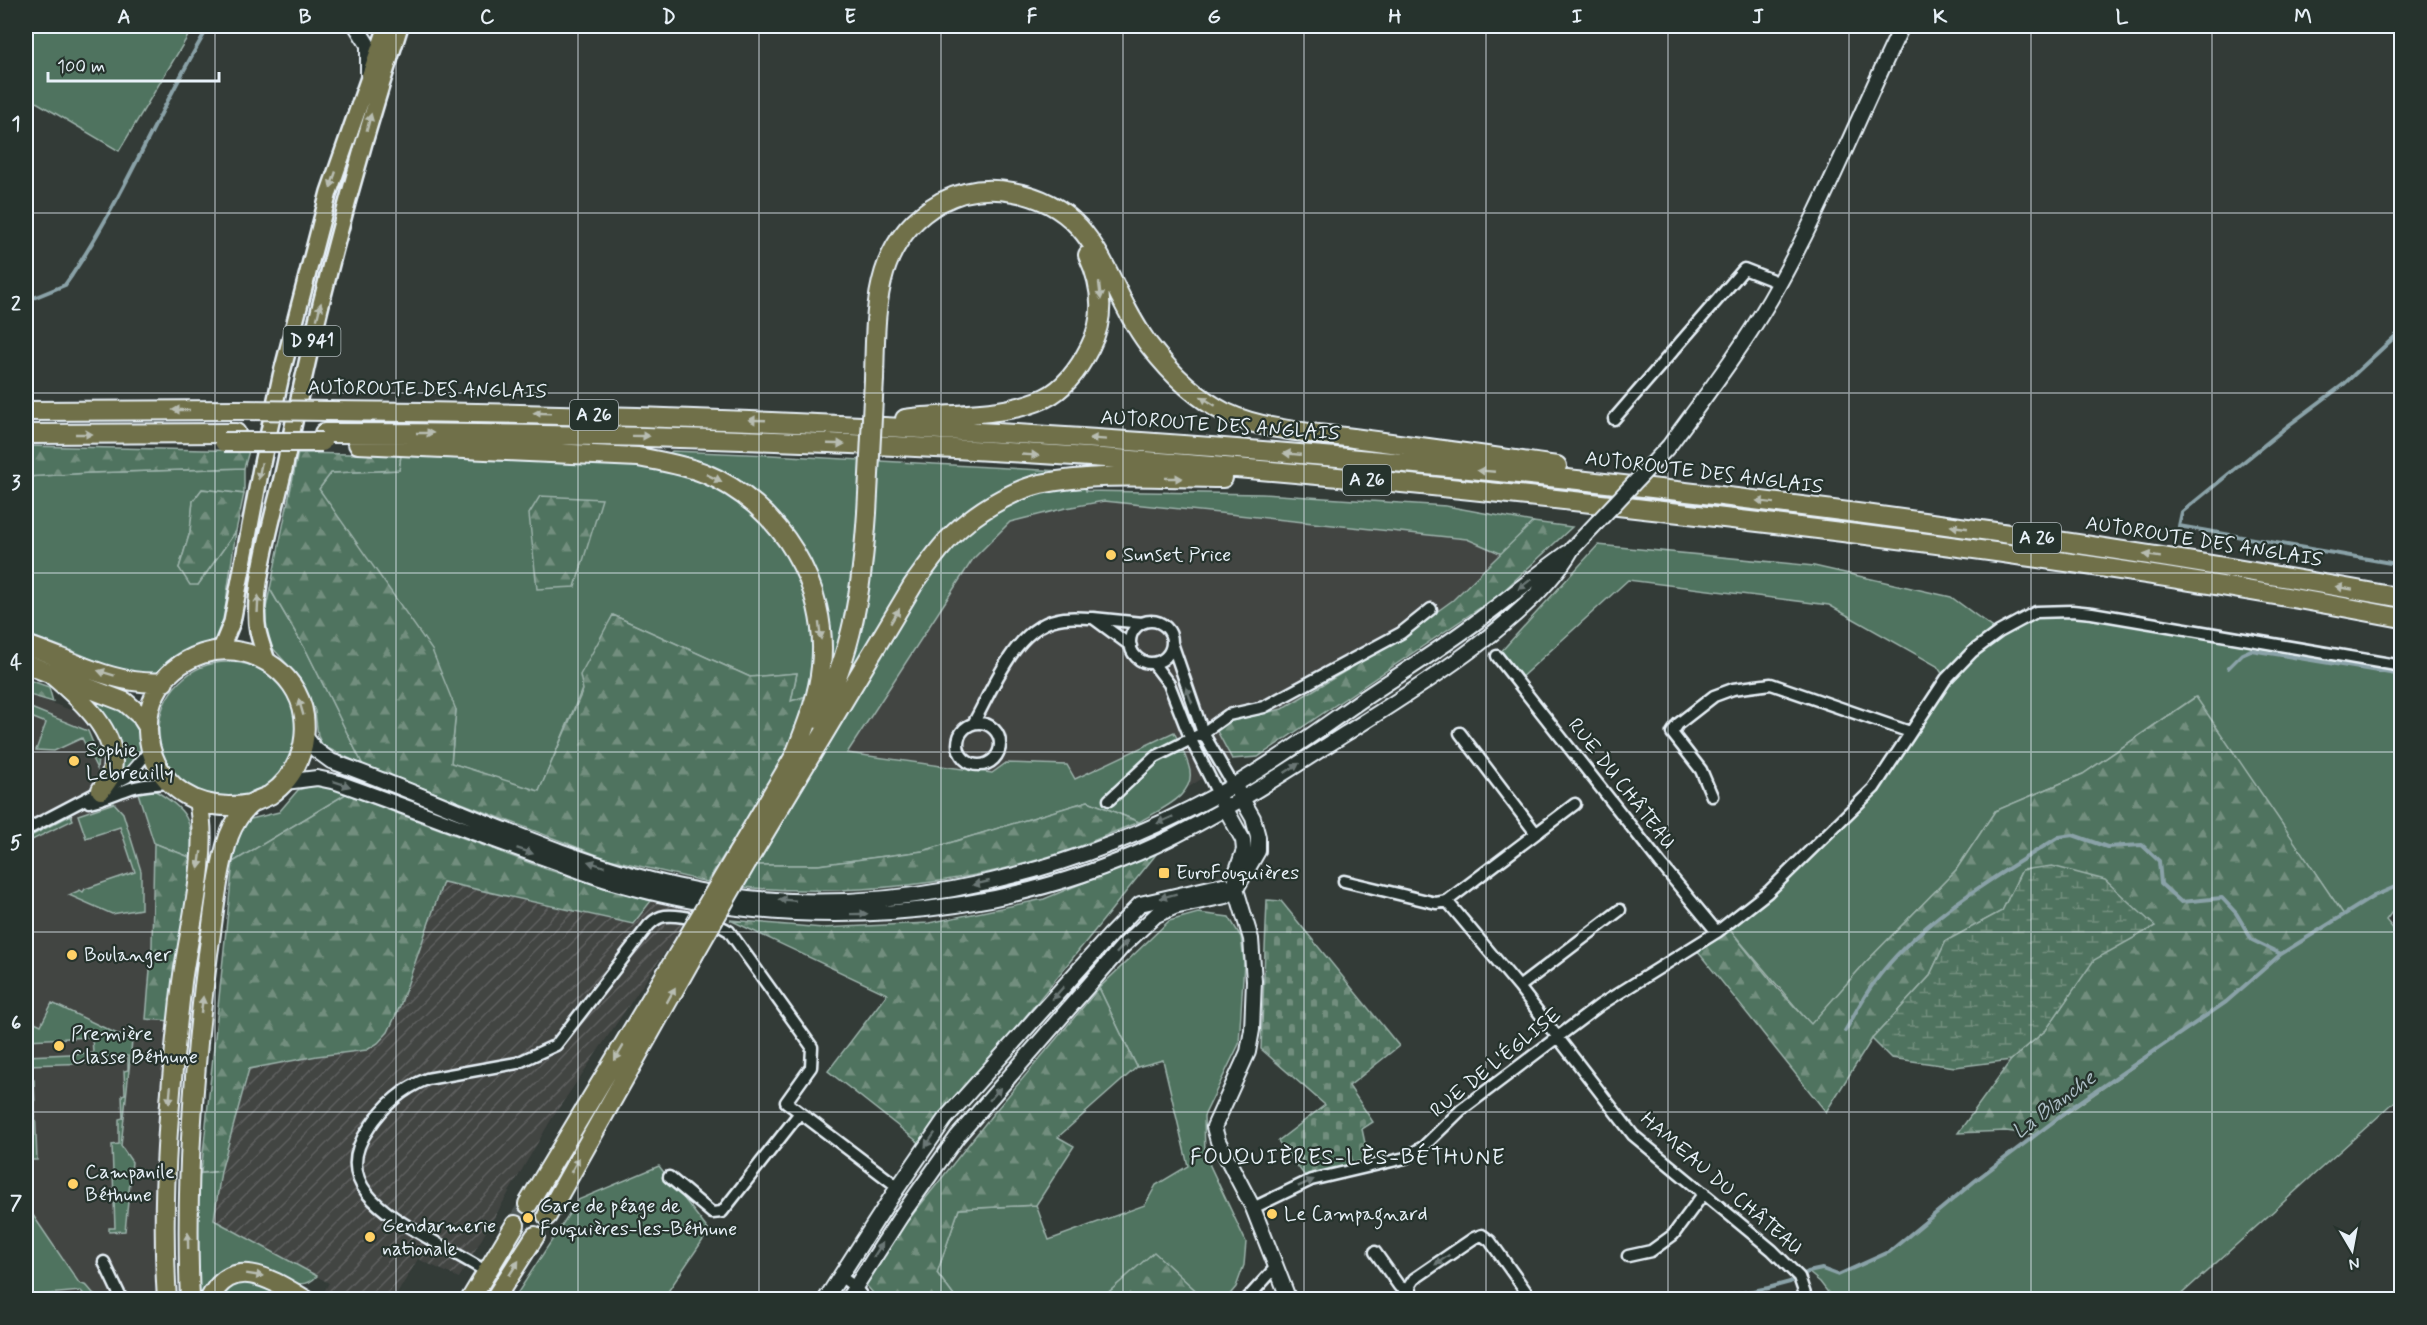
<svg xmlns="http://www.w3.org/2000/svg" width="2427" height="1325" font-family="Mynerve,sans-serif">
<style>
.built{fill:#434543}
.industrial{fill:url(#industrial-furrows)}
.grass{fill:#50735e;stroke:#9cb2ab;stroke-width:1.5}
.forest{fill:url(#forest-firs);stroke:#9cb2ab;stroke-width:1.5}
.wetland{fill:url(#wetland-marsh);stroke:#9cb2ab;stroke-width:1.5}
.cemetery{fill:url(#cemetery-stones);stroke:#9cb2ab;stroke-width:1.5}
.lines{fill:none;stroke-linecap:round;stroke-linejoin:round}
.stream{stroke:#8aa2a8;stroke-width:4}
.highway-tunnel{stroke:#4e5654;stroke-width:18;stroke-dasharray:18 9;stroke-linecap:butt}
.street-casing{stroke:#e8f1f8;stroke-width:15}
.secondary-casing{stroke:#e8f1f8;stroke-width:18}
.primary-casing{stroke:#e8f1f8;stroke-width:20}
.highway-casing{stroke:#e8f1f8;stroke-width:22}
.street{stroke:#26332d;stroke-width:10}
.secondary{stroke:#26332d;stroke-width:14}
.primary{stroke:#70704a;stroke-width:15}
.highway{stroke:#70704a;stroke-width:18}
.secondary-bridge-casing{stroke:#e8f1f8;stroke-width:18;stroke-linecap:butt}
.highway-bridge-casing{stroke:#e8f1f8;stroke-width:22;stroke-linecap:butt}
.secondary-bridge{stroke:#26332d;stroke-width:14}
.highway-bridge{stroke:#70704a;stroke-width:18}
.oneway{fill:#b8bdb2}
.oneway2{fill:#6a7674}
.grid{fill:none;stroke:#e8f1f8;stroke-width:1.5;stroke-opacity:0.55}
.poi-dot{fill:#ffd166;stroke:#26332d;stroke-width:2}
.labels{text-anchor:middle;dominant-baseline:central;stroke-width:4.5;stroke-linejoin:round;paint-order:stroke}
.shield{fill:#26332d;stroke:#aeb8bb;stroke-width:1.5}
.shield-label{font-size:18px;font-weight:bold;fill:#e8f1f8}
.street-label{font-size:20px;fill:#e8f1f8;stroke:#26332d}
.poi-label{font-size:20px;fill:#e8f1f8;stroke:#26332d;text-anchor:start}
.water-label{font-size:21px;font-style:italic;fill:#aabcc3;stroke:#26332d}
.quarter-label{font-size:22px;letter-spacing:1.5px;fill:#e8f1f8;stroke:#26332d}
.neatline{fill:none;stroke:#e8f1f8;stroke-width:2}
.grid-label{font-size:20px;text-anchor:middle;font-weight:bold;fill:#e8f1f8}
</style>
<defs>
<pattern id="industrial-furrows" width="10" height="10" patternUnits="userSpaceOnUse" patternTransform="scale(1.5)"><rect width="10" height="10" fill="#434543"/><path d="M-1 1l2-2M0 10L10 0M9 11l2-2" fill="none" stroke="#5e605f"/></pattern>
<pattern id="forest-firs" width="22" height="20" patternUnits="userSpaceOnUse" patternTransform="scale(1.5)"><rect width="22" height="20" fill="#50735e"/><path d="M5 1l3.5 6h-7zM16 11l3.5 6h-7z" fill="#728e7e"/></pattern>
<pattern id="wetland-marsh" width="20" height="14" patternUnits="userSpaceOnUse" patternTransform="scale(1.5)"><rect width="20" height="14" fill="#50735e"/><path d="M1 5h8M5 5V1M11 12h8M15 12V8" fill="none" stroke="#728e7e"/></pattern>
<pattern id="cemetery-stones" width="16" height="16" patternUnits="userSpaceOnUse" patternTransform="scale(1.5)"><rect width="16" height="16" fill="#50735e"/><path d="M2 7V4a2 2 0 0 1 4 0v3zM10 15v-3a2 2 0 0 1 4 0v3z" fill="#728e7e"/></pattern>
</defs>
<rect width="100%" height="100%" fill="#333b37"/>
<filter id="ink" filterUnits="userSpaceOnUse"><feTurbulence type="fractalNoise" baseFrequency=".0167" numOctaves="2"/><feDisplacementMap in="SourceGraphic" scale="12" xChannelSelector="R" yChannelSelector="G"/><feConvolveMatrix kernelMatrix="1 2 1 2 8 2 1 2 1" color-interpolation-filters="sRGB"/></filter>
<g filter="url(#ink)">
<path class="built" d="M1104,501L1467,539L1502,554L1453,600L1399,639L1282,709L1231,721L1217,731L1232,759L1189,787L1190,770L1174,732L1075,779L992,773L847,753L973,559L1010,522Z
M26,694L79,713L88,728L107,771L138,793L154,843L152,946L146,1019L171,1021L164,1069L158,1168L159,1299H26Z"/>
<path class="industrial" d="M443,882L633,924L651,901L692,906L676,936L552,1118L459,1278L418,1259L394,1299H320L329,1283L213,1220L221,1171L249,1069L317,1056L367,1050L400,1006Z"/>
<path class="grass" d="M27,26H194L119,151L26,96Z
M672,451L771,455L1079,472L1086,491L1262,494L1446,506L1533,522L1502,554L1467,539L1104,501L1066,508L1010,522L973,559L847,753L992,773L1006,763L1067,765L1075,779L1174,732C1179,743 1186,755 1189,767C1198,796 1158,810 1139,822L1088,801L923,851L818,865H757L868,679L836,662L824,691L791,701L797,673L750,677L613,615L539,792L451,763L456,710L319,489L331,473L399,470L401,455L576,461L654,468Z
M244,468V494L202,489L193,501L190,532L179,568L198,585L236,531L227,594V619L219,635L206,648L176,661L160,672L142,675L118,671L73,651L26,634V477L89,473Z
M1598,545L1814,566L1951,597L1999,632L2036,612L2072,611L2401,666V900L2386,920L2401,938V1096L2176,1299H1833L1820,1282L1808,1272L1822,1269L1838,1275L1889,1252L1971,1183L2074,1106L2226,1002L2281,954L2344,915L2195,697L2083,774L1995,811L1956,870L1864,964L1811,1025L1726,925L1874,788L1946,679L1937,666L1829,605L1628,580L1517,681L1497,656Z
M270,589L307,652L363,765L323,746L318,736L315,711L305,690L295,673L269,644L263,622Z
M159 731a69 69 0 1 1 138 0a69 69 0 1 1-138 0Z
M86,693L129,714L142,737V747L134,764L115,778Z
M26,706L88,731L98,755L97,769L82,738L54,751L36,750L46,723L26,715Z
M312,786L331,787L346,794L233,862L238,831L251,819L279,812L298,790Z
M154,790C187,810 193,819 192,858L154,843L138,793Z
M114,803L123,813L141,871V909L112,914L69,895L80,890L83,892L85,889L135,872L120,827L86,838L78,815Z
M71,815L73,820L26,843L27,838Z
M1198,913L1229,917L1241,937L1244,962L1239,1044L1204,1116L1205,1155L1246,1242L1244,1265L1236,1287L1226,1299H1205L1154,1253L1101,1299H956L937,1273L959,1209L1036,1205L1049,1240L1145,1205L1156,1185L1188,1166L1163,1060L1137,1067L1099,988L1169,921Z
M52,1003L132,1041L121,1146L132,1162L125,1231L109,1232V1228H115L112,1145L119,1144V1119L123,1118L122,1095L125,1094L124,1071L128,1070V1056H96V1063L26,1065V1056L93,1053L92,1037L26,1040V1018L41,1025Z
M26,1080H34L37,1160H26Z
M659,1166L709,1231L663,1299L513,1300L578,1200Z
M221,1171L214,1220L317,1276C299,1296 282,1272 263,1268C247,1265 215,1291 201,1299H196V1174Z
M26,1205L79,1283L87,1286L98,1299H88L81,1291L26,1296Z
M245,1279L294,1300H214L219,1292Z"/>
<path class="forest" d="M26,446L249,451L244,468L89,473L26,477Z
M298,453L401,455L399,470L331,473L319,489L432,650L456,710L451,763L539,791L583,690L580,675L613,615L750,677L797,673L791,701L806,696C792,757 740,828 707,882L605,858L363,765L307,652L270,589Z
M202,489L244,494L236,531L198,585H190L179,568L190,532L193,501Z
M540,496L602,499L575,587L537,589L529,514Z
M1533,522L1572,527L1499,595L1258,757L1232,759L1217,731L1231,721L1282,709L1399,639L1453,600Z
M26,679L49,687L53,702L26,694Z
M2196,697L2344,915L2281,954L2226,1002L2036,1135L2006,1131L1958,1133L2011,1060L2046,1030L2094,959L2154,926L2022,870L2002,911L1946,941L1929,977L1872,1039L1826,1112L1694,947L1726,925L1777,988L1811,1024L1864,964L1956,870L1995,811L2083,774Z
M346,794L546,869L651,901L633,924L443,882L400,1006L388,1032L378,1043L367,1050L317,1056L249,1069L221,1171L201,1173L233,862Z
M1088,801L1139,822C1117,830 1097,840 1075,848C973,884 850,897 742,887L757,865H818L923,851Z
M154,843L192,858L171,1021L146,1019L152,946Z
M1158,852L922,1145L828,1071L887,994L730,920L823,928L929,923L1044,899Z
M1099,988L1137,1067L1058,1137L1074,1146L1036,1205L959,1209L937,1273L956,1299H878L866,1285L898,1233L992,1115Z
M1154,1252L1205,1299H1101Z"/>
<path class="wetland" d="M2052,866L2105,880L2155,926L2094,960L2046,1030L2011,1060L1955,1067L1891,1058L1872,1039L1929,977L1946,941L2002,911L2022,870Z"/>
<path class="cemetery" d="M1267,900L1281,901L1399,1046L1349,1086L1373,1122L1362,1129L1369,1162L1305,1176L1278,1141L1325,1105L1261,1049Z"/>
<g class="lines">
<path class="stream" d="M26,301L65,285L72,275C125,195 160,107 209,26
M2402,330L2344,384L2289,425L2182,512L2179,526L2402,565
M2228,668L2242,654L2251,650L2402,675
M1845,1031C1854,1016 1862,999 1873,984C1920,919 1993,878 2059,837L2073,835L2107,847L2142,845L2159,861L2161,884L2181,902L2222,898L2236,913L2252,940L2281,954
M1707,1300L1768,1288L1790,1282L1808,1272L1822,1269L1838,1275L1889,1252L1976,1180L2074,1106L2226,1002L2281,954L2374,896L2402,884"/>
<path class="highway-tunnel" d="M515,1225L528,1204"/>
<defs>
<path id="street" d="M1614,419L1744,269L1780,283
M1130 642a21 21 0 1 1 42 0a21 21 0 1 1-42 0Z
M1172,643L1203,733L1233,785
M1131,646L1093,618L1142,623
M1497,656L1660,863L1717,932
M1153,663L1169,684L1191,740L1218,794
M958 744a21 21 0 1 1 42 0a21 21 0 1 1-42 0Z
M973,724C994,687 1016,623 1064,618C1073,617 1084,618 1093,618
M1460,733L1535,832
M1712,796L1701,770L1672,733L1678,724L1714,696L1733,689L1771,684L1910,732
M1109,800L1155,757L1203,733L1228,715L1264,707L1401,633L1431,609
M89,802C104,799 116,793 131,788C144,784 157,784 170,783
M26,830L127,777L151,749
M1344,881L1436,903L1447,901L1575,804
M1447,901L1519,987L1633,1135L1772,1250L1799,1277L1807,1300
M1519,987L1620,910
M669,1177L712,1213L722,1212L799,1114
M1253,1208L1311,1180L1405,1158L1423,1147L1461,1110L1600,1005L1717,932L1768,892L1874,788L1946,679L1972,652L1999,632L2036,612L2072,611L2092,613L2402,666
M1375,1252L1399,1286L1410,1291
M1628,1256L1651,1251L1673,1235L1704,1193
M104,1262L122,1300
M487,1272C467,1260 447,1249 428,1238C386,1214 330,1183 369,1128C384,1105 402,1089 427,1079L517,1063L556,1045L649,925C654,920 658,917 665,916C679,914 718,923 729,931L812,1047L811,1067L786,1102L898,1187
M840,1276L855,1287L865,1300
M1246,1300L1275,1268
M1412,1300L1410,1285L1414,1279L1474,1238L1482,1235L1490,1241L1532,1300"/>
<path id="secondary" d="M356,26L368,45V74
M1669,446C1704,398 1740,351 1770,300C1821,212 1858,117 1902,26
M305,736L316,750L331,761C446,802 556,859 676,886C858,927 1053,883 1215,796C1267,768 1314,733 1363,699C1400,674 1439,650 1475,623C1506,600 1536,575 1567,553
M285,782L317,778L336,782C405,806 473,833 542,857C568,866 594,877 620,884C796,934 990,922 1156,845C1222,814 1284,773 1345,734C1413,691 1533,618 1572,549
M1222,802L1243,840L1244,850L1236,873V889L1251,939L1254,981L1252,1030L1248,1052L1214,1127L1218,1141L1253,1208L1289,1300
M825,1300L892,1196L945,1119L1110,935L1140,904L1223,885L1236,889
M847,1300L901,1216L957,1137L1122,947L1156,915L1174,907L1226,896L1236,889L1258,851V837L1253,818L1238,792"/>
<path id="primary" d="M220,651L232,622L261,468L281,376L329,192L387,26
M267,661C264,651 260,641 258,631C250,590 276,508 285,465C315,317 353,170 400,26"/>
<path id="highway" d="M874,379C876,310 872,241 941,202C964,190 988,187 1013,192C1101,207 1104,286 1149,345C1169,371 1196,398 1226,413C1262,430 1314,433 1353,438C1421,447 1489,456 1557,466
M26,411L240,410
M329,411C1024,417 1718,473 2402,598
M905,419C948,413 1005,417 1045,398C1066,388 1080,367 1090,347C1106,316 1102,285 1088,255
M324,433C608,433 891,442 1174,463C1331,475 1487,491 1644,509C1897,537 2151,570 2402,618
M26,434L236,433
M358,444L638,457C661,461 683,465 704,473C780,504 830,586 821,667C818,698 806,726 795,755
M26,645C69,659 117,687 164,682
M26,664L125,702L141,716L148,727
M50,673C77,696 123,734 111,774C109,780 104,785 101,790
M818,719C853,653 862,587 867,513
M737,854L801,745
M748,860L913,585C929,563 946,538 967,522C987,506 1015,490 1040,484C1100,472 1162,478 1223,478
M528,1204L681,949
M547,1216L693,956
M167,1300C160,1193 170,1088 182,982C189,929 210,853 198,802
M190,1300C185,1184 193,1069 208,954C214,915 217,873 229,836C233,825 242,810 252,803C257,800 264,798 270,795C296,777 308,747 304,716C298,670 246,639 202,654C111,685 140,824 250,804
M209,1300C233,1252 274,1281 306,1300
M470,1300L515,1225
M494,1300L535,1236"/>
</defs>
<use href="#street" class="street-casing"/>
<use href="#secondary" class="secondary-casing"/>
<use href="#primary" class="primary-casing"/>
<use href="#highway" class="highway-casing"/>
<use href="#street" class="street"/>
<use href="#secondary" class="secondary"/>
<use href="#primary" class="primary"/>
<use href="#highway" class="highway"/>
<defs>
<path id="secondary-bridge" d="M1572,549L1669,446"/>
<path id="highway-bridge" d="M240,410L329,411
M224,442H322
M867,513L874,379
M681,949L737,854
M693,956L748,860"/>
</defs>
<use href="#secondary-bridge" class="secondary-bridge-casing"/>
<use href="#highway-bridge" class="highway-bridge-casing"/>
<use href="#secondary-bridge" class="secondary-bridge"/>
<use href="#highway-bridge" class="highway-bridge"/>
</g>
<defs><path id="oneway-solid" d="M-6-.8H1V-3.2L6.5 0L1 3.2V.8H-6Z" transform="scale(1.5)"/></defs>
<g class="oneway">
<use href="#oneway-solid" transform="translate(369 122) rotate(-75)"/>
<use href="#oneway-solid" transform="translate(333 180) rotate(109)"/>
<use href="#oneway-solid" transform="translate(1100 291) rotate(83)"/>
<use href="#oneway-solid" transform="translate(319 311) rotate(-76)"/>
<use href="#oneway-solid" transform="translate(1208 401) rotate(-148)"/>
<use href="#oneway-solid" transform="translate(181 410) rotate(180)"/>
<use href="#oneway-solid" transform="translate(542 413) rotate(-178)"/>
<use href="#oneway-solid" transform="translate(757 420) rotate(-178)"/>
<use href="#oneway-solid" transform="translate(425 433)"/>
<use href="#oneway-solid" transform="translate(84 434)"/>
<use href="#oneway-solid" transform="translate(641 436) rotate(1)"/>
<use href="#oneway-solid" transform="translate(1098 439) rotate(-176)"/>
<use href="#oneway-solid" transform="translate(836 444) rotate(2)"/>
<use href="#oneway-solid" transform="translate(1292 454) rotate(-175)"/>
<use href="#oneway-solid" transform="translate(1030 455) rotate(3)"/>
<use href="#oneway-solid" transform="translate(260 471) rotate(101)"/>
<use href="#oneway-solid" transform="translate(1486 471) rotate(-175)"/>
<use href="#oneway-solid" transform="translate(714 478) rotate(26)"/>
<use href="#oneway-solid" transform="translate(1174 478)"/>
<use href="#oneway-solid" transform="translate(1765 502) rotate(-173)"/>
<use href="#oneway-solid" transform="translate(1959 527) rotate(-172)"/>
<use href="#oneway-solid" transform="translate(2152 556) rotate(-171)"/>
<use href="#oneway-solid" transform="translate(2344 588) rotate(-170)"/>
<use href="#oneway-solid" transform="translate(258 604) rotate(-87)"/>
<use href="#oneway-solid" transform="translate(895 616) rotate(-59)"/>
<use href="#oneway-solid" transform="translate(820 631) rotate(83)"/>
<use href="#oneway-solid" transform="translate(106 673) rotate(-163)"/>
<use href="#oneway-solid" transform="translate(301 707) rotate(-106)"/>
<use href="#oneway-solid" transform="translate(200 860) rotate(98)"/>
<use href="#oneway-solid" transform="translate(671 995) rotate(-61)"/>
<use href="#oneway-solid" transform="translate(202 1005) rotate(-83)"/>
<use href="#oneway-solid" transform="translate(619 1053) rotate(121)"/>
<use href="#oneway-solid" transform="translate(170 1095) rotate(95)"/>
<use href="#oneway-solid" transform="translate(575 1165) rotate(-61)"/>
<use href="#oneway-solid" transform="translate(188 1241) rotate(-91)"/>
<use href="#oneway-solid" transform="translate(514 1268) rotate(-57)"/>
<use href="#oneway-solid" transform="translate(255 1275) rotate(9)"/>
</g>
<g class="oneway2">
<use href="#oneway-solid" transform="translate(1525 584) rotate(142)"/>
<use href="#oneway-solid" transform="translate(1189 695) rotate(-111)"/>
<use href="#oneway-solid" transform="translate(1292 768) rotate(-33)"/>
<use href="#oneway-solid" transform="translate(342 784) rotate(18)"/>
<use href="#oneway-solid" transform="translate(1165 820) rotate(156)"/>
<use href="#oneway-solid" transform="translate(525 851) rotate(19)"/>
<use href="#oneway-solid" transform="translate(596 864) rotate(-162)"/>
<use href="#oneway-solid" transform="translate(981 883) rotate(167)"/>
<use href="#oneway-solid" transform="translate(1168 896) rotate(165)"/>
<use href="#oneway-solid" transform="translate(787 900) rotate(-175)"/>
<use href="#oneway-solid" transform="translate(859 914) rotate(-1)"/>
<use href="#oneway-solid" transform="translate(1122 947) rotate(-48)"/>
<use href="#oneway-solid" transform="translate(1058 993) rotate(132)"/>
<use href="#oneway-solid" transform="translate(995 1094) rotate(-49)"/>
<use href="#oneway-solid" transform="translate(930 1140) rotate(125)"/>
<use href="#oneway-solid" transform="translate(1306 1183) rotate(-24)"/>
<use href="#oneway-solid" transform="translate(878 1250) rotate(-57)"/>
<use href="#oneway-solid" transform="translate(1442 1260) rotate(145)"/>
</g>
</g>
<path class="grid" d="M215,26V1300M396,26V1300M578,26V1300M759,26V1300M941,26V1300M1123,26V1300M1304,26V1300M1486,26V1300M1668,26V1300M1849,26V1300M2031,26V1300M2212,26V1300M26,213H2402M26,393H2402M26,573H2402M26,752H2402M26,932H2402M26,1112H2402"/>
<g class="poi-dot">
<circle cx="1111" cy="555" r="6"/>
<circle cx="74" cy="761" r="6"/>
<rect x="1158" y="867" width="12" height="12" rx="3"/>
<circle cx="72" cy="955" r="6"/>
<circle cx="59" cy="1046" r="6"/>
<circle cx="73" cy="1184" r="6"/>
<circle cx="1272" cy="1214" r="6"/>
<circle cx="528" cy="1218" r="6"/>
<circle cx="370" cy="1237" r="6"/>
</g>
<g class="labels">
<g class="shield">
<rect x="283.5" y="326" width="57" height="30" rx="4.5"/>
<rect x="570" y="400" width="48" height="30" rx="4.5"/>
<rect x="1343" y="465" width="48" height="30" rx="4.5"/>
<rect x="2013" y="523" width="48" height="30" rx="4.5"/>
</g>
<g class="shield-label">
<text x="312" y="341">D 941</text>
<text x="594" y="415">A 26</text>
<text x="1367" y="480">A 26</text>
<text x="2037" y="538">A 26</text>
</g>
<g class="street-label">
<text transform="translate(427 390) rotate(1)">AUTOROUTE DES ANGLAIS</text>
<text transform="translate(1220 426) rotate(4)">AUTOROUTE DES ANGLAIS</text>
<text transform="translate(1704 473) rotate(7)">AUTOROUTE DES ANGLAIS</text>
<text transform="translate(2204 542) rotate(9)">AUTOROUTE DES ANGLAIS</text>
<text transform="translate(1621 784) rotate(52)">RUE DU CHÂTEAU</text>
<text transform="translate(1496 1063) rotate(-39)">RUE DE L'ÉGLISE</text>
<text transform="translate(1721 1184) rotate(41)">HAMEAU DU CHÂTEAU</text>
</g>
<g class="poi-label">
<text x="1123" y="555">Sunset Price</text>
<text x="86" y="750">Sophie<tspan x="86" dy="23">Lebreuilly</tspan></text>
<text x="1176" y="873">EuroFouquières</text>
<text x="84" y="955">Boulanger</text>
<text x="71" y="1034">Première<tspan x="71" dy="23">Classe Béthune</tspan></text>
<text x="85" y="1172">Campanile<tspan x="85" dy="23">Béthune</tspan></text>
<text x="540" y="1206">Gare de péage de<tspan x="540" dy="23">Fouquières-les-Béthune</tspan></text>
<text x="1284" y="1214">Le Campagnard</text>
<text x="382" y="1226">Gendarmerie<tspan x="382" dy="23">nationale</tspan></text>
</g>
<g class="water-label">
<text transform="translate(2054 1105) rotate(-37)">La Blanche</text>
</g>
<g class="quarter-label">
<text x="1348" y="1158">FOUQUIÈRES-LÈS-BÉTHUNE</text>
</g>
</g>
<rect width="2427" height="1325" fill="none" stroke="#26332d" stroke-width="66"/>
<g transform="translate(2352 1250) rotate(170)" stroke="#26332d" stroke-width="4.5" paint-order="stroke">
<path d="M0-4.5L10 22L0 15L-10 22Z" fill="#e8f1f8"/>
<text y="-9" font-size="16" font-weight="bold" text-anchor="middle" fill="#e8f1f8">N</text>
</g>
<path d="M48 72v9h171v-9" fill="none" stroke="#e8f1f8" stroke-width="3"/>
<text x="57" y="72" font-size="18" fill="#e8f1f8" stroke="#26332d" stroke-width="4.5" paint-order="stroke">100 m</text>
<rect x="33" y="33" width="2361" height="1259" class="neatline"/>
<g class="grid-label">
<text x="124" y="23">A</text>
<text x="305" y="23">B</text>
<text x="487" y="23">C</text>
<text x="669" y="23">D</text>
<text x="850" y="23">E</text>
<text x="1032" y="23">F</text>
<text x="1214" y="23">G</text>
<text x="1395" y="23">H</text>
<text x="1577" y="23">I</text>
<text x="1758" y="23">J</text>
<text x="1940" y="23">K</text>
<text x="2122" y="23">L</text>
<text x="2303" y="23">M</text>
<text x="16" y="130">1</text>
<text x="16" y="310">2</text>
<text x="16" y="489">3</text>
<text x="16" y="669">4</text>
<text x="16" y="849">5</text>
<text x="16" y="1029">6</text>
<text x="16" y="1209">7</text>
</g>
</svg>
